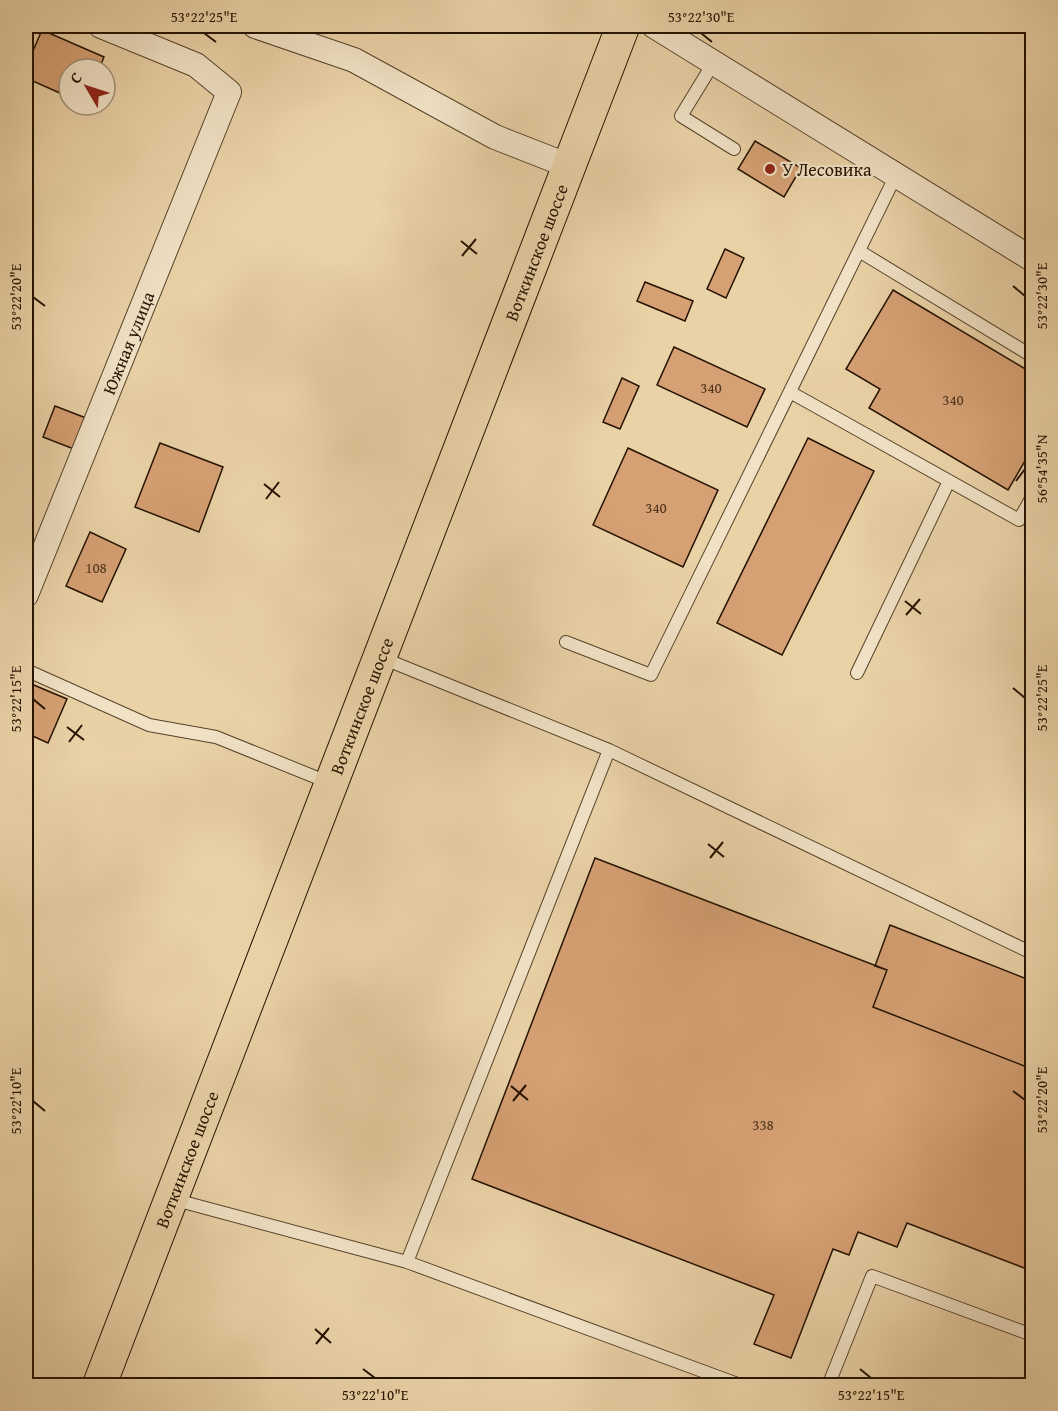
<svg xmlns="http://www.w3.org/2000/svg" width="1058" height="1411" font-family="'Gentium Book Plus',serif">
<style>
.building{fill:#d5a074;stroke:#251200;stroke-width:1.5}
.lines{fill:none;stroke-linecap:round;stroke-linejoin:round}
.service-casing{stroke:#56422a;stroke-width:14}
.minor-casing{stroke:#56422a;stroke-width:26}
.primary-casing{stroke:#251200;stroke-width:35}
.service{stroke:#f1e2c6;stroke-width:12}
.minor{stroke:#f1e2c6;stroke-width:24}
.primary{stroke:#ead2a7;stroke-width:33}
.ticks{fill:none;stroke:#251200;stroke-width:2}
.poi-dot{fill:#8f2418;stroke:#f1e2c6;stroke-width:2}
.labels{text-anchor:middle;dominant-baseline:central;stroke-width:4.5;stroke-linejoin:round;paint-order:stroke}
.number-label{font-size:15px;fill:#51361d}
.poi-label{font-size:18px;fill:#251200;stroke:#f1e2c6;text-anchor:start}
.street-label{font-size:18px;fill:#251200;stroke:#f1e2c6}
.neatline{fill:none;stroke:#251200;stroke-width:2}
.ticks-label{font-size:15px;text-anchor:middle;fill:#251200}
</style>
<rect width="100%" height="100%" fill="#ead2a7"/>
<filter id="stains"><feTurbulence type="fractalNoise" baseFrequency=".00333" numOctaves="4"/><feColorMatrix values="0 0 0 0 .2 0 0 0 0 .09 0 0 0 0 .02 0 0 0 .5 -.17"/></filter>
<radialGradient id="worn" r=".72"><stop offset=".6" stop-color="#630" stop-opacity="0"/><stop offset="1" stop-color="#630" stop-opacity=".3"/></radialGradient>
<path class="building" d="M42,30L104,57L99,69H69V97L26,78V67Z
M755,141L801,168L784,197L738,169Z
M725,249L744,258L726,298L707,289Z
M645,282L693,301L685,321L637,301Z
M893,290L1032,373V449L1008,490L869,408L880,389L846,369Z
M674,347L765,389L747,427L657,385Z
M622,378L639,386L620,429L603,422Z
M55,406L91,420L79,451L43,437Z
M808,438L874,471L782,655L717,623Z
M160,443L223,467L199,532L135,507Z
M628,448L718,490L683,567L593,525Z
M90,532L126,549L102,602L66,586Z
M29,683L67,699L48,743L26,733V690Z
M595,858L887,970L873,1007L1032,1069V1271L907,1223L897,1247L858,1232L849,1255L833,1249L791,1358L754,1344L774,1295L472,1179Z
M890,925L1032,981V1069L873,1007L887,970L875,966Z"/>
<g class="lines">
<defs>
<path id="service" d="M714,62L681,116L734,149
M859,251L1032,356
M790,392L1019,520L1032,497
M566,642L651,675L896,175
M26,670L149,725L216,737L330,783
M857,673L949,481
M609,750L1032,953
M172,1199L407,1262L609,750L382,658
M407,1262L743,1386
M828,1386L872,1276L1032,1335"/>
<g id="minor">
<path d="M255,26L354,60L495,137L569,166"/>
<path d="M654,26L1032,259"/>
<path id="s1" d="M26,595L229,92L196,65L101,26"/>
</g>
<g id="primary">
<path id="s2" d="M99,1386L623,26"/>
</g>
</defs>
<use href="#service" class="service-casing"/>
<use href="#minor" class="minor-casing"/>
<use href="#primary" class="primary-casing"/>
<use href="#service" class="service"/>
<use href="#minor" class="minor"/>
<use href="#primary" class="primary"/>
</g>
<path class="ticks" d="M204,33L216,42M701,33L712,42M461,241L477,254M462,256L476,239M1013,286L1025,296M33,297L45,306M1016,481L1025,469M264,484L280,497M266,499L279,482M905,601L921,614M906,615L920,599M1013,688L1025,698M33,699L45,709M67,727L84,740M69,742L82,725M708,844L724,857M710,858L723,842M511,1086L528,1100M1013,1091L1025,1100M33,1101L45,1111M513,1101L526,1085M315,1329L331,1343M316,1344L329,1328M363,1369L375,1378M860,1369L871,1378"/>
<circle class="poi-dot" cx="770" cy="169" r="6"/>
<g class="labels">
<g class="number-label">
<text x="711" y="387">340</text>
<text x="953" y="399">340</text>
<text x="656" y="507">340</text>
<text x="96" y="567">108</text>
<text x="763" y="1124">338</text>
</g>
<g class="poi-label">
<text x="782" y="169">У Лесовика</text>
</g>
<g class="street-label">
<text stroke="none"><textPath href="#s2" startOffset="1215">Воткинское шоссе</textPath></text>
<text stroke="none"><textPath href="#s1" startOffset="272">Южная улица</textPath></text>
<text stroke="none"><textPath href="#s2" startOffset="729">Воткинское шоссе</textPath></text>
<text stroke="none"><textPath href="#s2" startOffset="243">Воткинское шоссе</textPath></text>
</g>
</g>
<rect width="1058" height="1411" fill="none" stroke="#ead2a7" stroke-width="66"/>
<g transform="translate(87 87) rotate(309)"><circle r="28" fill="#f1e2c6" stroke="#9f8f77" stroke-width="1.5"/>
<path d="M0-4.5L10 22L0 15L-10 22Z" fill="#8f2418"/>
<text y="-9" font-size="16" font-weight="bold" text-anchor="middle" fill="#251200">С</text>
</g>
<rect x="33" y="33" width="992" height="1345" class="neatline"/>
<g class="ticks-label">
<text x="204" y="22">53°22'25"E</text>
<text x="701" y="22">53°22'30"E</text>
<text transform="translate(1042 296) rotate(-90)" y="5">53°22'30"E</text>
<text transform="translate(16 297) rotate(-90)" y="5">53°22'20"E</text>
<text transform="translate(1042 469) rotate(-90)" y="5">56°54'35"N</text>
<text transform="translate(1042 698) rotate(-90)" y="5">53°22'25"E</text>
<text transform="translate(16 699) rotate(-90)" y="5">53°22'15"E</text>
<text transform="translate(1042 1100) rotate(-90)" y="5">53°22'20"E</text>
<text transform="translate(16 1101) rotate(-90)" y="5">53°22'10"E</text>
<text x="375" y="1400">53°22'10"E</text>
<text x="871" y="1400">53°22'15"E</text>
</g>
<rect width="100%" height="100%" filter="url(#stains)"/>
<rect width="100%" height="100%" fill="url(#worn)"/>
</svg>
